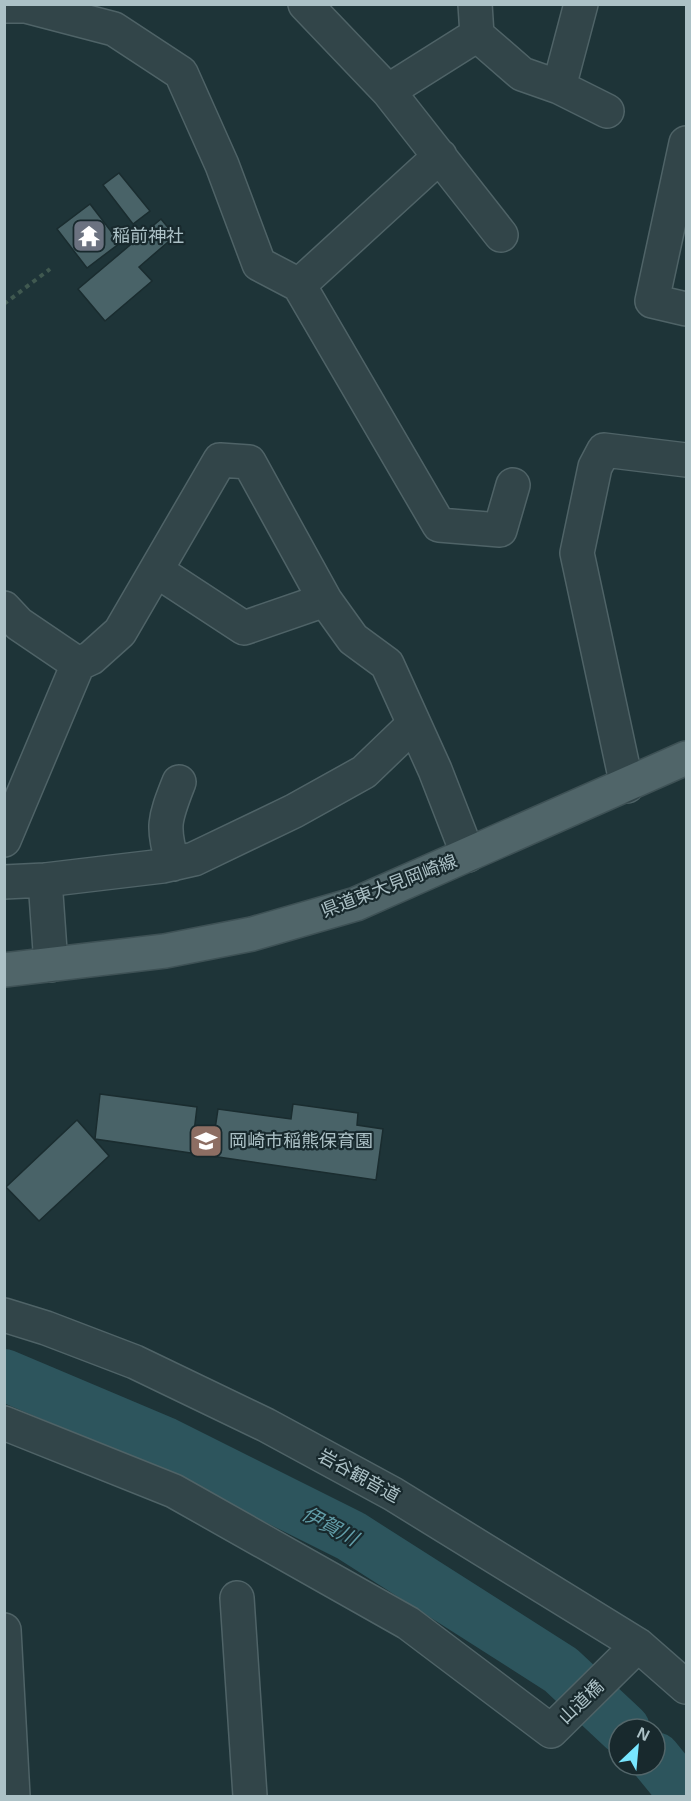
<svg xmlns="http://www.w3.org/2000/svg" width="691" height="1801" font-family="Arial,'Noto Sans JP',sans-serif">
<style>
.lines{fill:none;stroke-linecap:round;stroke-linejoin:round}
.river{stroke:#2d555d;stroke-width:52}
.building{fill:#496368;stroke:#1a2c2f;stroke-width:1.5}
.minor-casing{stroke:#4f6367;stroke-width:36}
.major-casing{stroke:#3e5155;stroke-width:36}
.path{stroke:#405950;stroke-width:4;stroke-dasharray:4.5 4.5;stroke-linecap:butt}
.minor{stroke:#324549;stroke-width:33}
.major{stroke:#506569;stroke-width:33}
.labels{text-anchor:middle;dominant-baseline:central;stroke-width:4.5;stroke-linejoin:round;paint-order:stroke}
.poi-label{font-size:18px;fill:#acc1c6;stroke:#18292d;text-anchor:start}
.street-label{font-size:18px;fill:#acc1c6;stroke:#18292d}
.water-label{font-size:20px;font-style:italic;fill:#629da8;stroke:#18292d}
</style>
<rect width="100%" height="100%" fill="#1e3438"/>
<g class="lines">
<path class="river" d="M4,1375L165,1443L351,1536L561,1670L624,1729
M655,1758L686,1796"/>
</g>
<path class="building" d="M119,173L150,211L133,224L103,185Z
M90,204L120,243L87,268L57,229Z
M161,219L175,236L139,267L152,281L105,321L78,289Z
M100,1094L197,1107L193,1140L213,1143L218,1109L291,1119L293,1104L358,1113L357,1125L383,1129L376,1180L95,1139Z
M77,1120L109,1156L39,1221L6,1187Z"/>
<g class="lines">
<defs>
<path id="minor" d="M305,4L388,91L501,235
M4,6H26L114,29L181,73L222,165L259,264L299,285L440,156
M477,35L522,74L559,87L607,111
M559,87L581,4
M388,91L477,35L475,4
M686,143L652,301L686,309
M299,285L439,525L500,530L513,485
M157,571L244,628L325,600
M4,608L19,624L78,664L91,658L120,632L220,460L249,462L325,600L353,639L387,664L435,770L468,855
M627,786L577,553L595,467L604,450L686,460
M4,840L78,664
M173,864C161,826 165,818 179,782
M45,880L51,965
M4,882L45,880L163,866L194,859L294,811L364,772L414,724
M4,1315L46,1328L135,1362L266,1425L393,1494L638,1645L686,1687
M4,1423L174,1491L408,1623L551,1731L638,1645
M237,1598L250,1796
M4,1630L13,1796"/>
<path id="major" d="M4,970L165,951L252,934L356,904L686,758"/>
</defs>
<use href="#minor" class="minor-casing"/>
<use href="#major" class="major-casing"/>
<path class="path" d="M4,304L50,269"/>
<use href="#minor" class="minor"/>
<use href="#major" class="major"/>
</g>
<defs>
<symbol id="temple-square" viewBox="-11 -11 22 22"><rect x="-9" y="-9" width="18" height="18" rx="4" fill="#6b7280" stroke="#18292d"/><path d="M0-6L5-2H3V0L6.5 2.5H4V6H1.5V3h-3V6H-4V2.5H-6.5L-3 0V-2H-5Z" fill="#fff"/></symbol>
<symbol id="school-square" viewBox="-11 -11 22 22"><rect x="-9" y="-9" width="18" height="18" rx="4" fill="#8d6e63" stroke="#18292d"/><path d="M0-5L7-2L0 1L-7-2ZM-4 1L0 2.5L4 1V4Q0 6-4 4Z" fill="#fff"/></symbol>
</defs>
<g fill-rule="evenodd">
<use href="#temple-square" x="70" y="217" width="38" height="38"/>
<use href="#school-square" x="187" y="1122" width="38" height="38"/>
</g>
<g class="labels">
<g class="poi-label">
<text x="112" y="236">稲前神社</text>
<text x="229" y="1141">岡崎市稲熊保育園</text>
</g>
<g class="street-label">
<text transform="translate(389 886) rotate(-21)">県道東大見岡崎線</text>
<text transform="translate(359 1476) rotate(29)">岩谷観音道</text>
<text transform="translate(581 1702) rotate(-44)">山道橋</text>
</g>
<g class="water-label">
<text transform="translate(330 1526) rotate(28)">伊賀川</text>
</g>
</g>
<rect width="691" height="1801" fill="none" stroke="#acc1c6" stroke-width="12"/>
<g transform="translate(637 1747) rotate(26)"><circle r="28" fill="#18292d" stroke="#53666a" stroke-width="1.5"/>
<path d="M0-4.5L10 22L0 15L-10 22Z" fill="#78e6ff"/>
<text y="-9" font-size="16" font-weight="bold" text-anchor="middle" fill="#acc1c6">N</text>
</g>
</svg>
